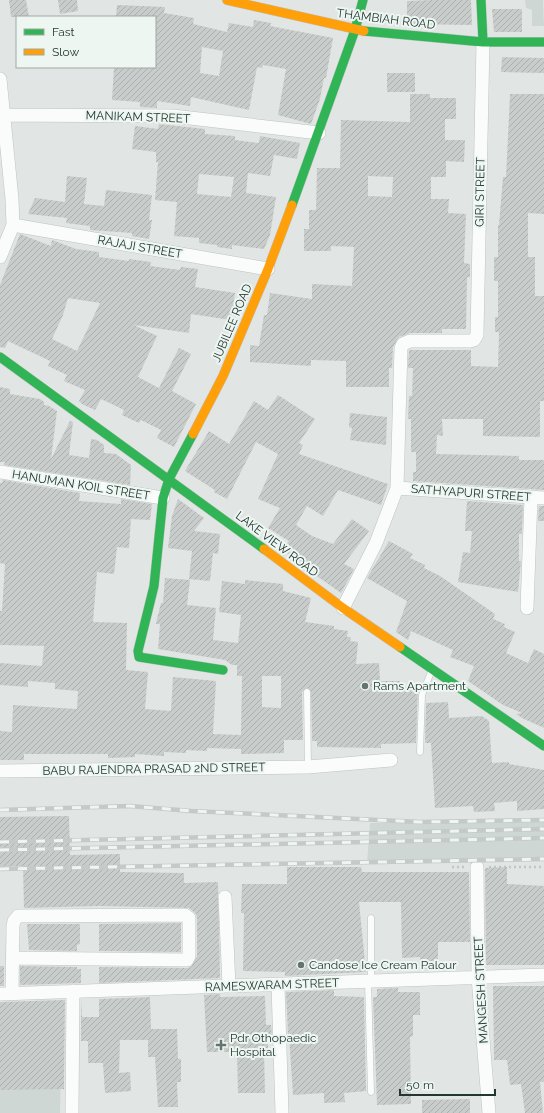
<svg xmlns="http://www.w3.org/2000/svg" width="544" height="1113" font-family="Raleway,sans-serif">
<style>
.built{fill:#cfd7d4}
.building{fill:url(#building-hatch);fill-rule:evenodd}
.lines{fill:none;stroke-linecap:round;stroke-linejoin:round}
.lane-casing{stroke:#bec3c1;stroke-width:7}
.street-casing{stroke:#bec3c1;stroke-width:14}
.fast-casing{stroke:#bdc3c1;stroke-width:10}
.slow-casing{stroke:#bdc3c1;stroke-width:10}
.path{stroke:#bfc7c5;stroke-width:2.5;stroke-dasharray:2 3;stroke-linecap:butt}
.lane{stroke:#fafbfb;stroke-width:6}
.street{stroke:#fafbfb;stroke-width:13}
.fast{stroke:#30b455;stroke-width:9}
.slow{stroke:#ff9f0a;stroke-width:9}
.rail-casing{stroke:#c5c9c8;stroke-width:4.5}
.rail{stroke:#eef6f2;stroke-width:3;stroke-dasharray:9;stroke-linecap:butt}
.poi-dot{fill:#647470;stroke:#eef6f2;stroke-width:1.5}
.labels{text-anchor:middle;dominant-baseline:central;stroke-width:4;stroke-linejoin:round;paint-order:stroke}
.street-label{font-size:12px;fill:#213732;stroke:#eef6f2}
.poi-label{font-size:12px;fill:#213732;stroke:#eef6f2;text-anchor:start}
</style>
<defs>
<pattern id="building-hatch" width="6" height="6" patternUnits="userSpaceOnUse"><rect width="6" height="6" fill="#c8cdcb"/><path d="M-1 1l2-2M0 6l6-6M5 7l2-2" fill="none" stroke="#acb1af"/></pattern>
</defs>
<rect width="100%" height="100%" fill="#e1e6e4"/>
<path class="built" d="M525,0H543L544,26H532V10L526,8Z
M544,821V859L367,863L370,823Z
M62,1016L60,1113H0V1017Z"/>
<path class="building" d="M9,0H26L29,17H11Z
M58,0H77L78,11L60,14Z
M432,0H471L472,25L407,24V1Z
M117,5L165,7L164,13L194,18L193,24L227,32L229,23L253,27L254,20L271,23L270,26L333,38L326,78H324L320,99L311,124L278,115L286,69L263,65L262,68L257,67L249,110L191,97L190,106L157,101V108L140,107V102L112,100L114,67H155V17H116ZM202,47L223,51L219,76L200,73Z
M492,9H522V32H494Z
M502,57L544,58V73L501,72Z
M387,73H415V92H387Z
M410,94H430V98H456V119H445V140H465L464,162L446,161V177H431V199H449L448,213L466,214L464,263L470,264V277H467L466,329H442V333H410L399,337L393,347L392,368H389V387H346V361L311,360V366L250,362V345L259,346L264,315H267L270,293L312,299V284L352,286L354,247L331,246V251H304V229H309V210H316L317,168H340L341,120L410,122ZM368,176L393,177L392,197L368,196Z
M510,94H544V214L528,213V257H535V296H544V401H540V437L483,436V419H442L443,436L437,435L436,454L519,456V460H544V490L413,481V472H416V452H411V419H408L409,396H412L413,368H408L409,350H471V366L498,367L499,332H495V317H498V281H494V257H498V225H499L503,177H506Z
M159,124L205,129V134L235,136V140L259,143L260,136L300,143L297,159L274,155L270,176L248,173L246,193L276,197L270,235L264,249L232,245V249L217,247V245L199,243V238L174,236L177,202L155,200L158,162H156V152L132,149L135,126L158,129ZM199,174L234,177L231,197L197,194Z
M67,176L87,178L84,204L104,206L106,190L152,195L149,220H152L149,239L132,236V233L90,230V226L66,223L67,218L28,214L35,198L65,202Z
M20,234L51,246L52,240L76,249L99,252V257L129,261V259L151,262L150,266L180,270L181,267L198,269L195,287L235,293L231,320L191,314L189,333L134,325L157,336L138,377L159,388L179,348L191,354L172,391L196,404L174,447L157,438L161,430L141,420L139,423L122,415L124,410L101,399L95,410L82,404L79,401L85,390L64,381L67,375L48,366L50,361L8,341L5,348L0,347V285ZM68,298L100,303L77,351L52,339L63,315Z
M0,387L10,389V394L40,399L44,402V405L49,406L57,411L51,459L70,421L73,422L69,455L89,458L91,439L97,440L104,445V453L116,454L131,465L130,485L4,465L5,462H0Z
M278,395L315,419L299,443L303,445L299,454L388,484L381,505L338,490L323,516L307,506L296,525L312,536L333,544L352,519L369,531L344,564L354,569L341,593L314,574L318,567L293,558L283,550L289,541L268,528L280,508L258,499L278,454L256,442L227,499L214,492L215,490L185,471L209,431L229,444L254,401L268,410Z
M350,413L387,417L386,445L350,440L352,428L349,427Z
M3,480L80,493L79,501L121,504V499L152,504L150,520L131,519L129,548L117,547L114,574L97,572L93,622L127,623L126,670L148,672L145,709L171,711L173,677L216,681L213,734L241,735V733L242,676H237V665H232L225,660L158,649L160,624H156L157,619L161,603H163L165,578L190,580L187,605L216,608L213,640L238,643L241,615L219,612L222,581L245,584V580L283,584V591L311,598L305,622L334,626V629L348,631L347,637H351L350,641L358,642L356,664L379,663L380,681H400V687H418L416,743L381,744V748L317,747V741H312L311,692L307,688L302,692L303,740H284V753L241,754V749L207,748V751L186,750V753L164,752V756L135,754V757L108,758V754H24V760H0V731L12,732L13,705L77,709L78,691L55,689V683L28,681V687L0,685V663L42,666L44,646L0,645V611H2L5,564L0,563V483H2ZM262,676H281V708L262,707Z
M178,499L204,518L194,531L220,534L218,554L213,553L210,581L189,579L192,551L168,548L172,516Z
M467,501L523,505L522,534H519V561H521L518,592L458,582L463,552L470,553L472,531H465Z
M539,506H544V521H538Z
M389,541L413,554L410,558L425,565L424,568L440,576L495,614L493,619L505,624L504,627L515,632L506,653L528,663L534,649L544,654V728L522,718L516,714L522,713L503,705L468,681L474,666L450,657L453,650L411,631L408,640L396,632L407,601L367,578Z
M448,702L449,718L482,716L489,721L492,763L509,762V764L544,770V809L517,811V801L494,803L495,811L474,812L473,806L435,808L431,743H425L426,703Z
M69,816L70,855L120,854V872L184,873V883L218,882L220,978L99,983V967L187,968L191,967L197,956V918L196,914L189,908L99,906L24,908L23,866L0,867V817Z
M287,867H361L362,872H469L470,942H438V969H420V957L402,958L401,902H359L366,972L285,976V972L243,971L244,913H241L242,884H287Z
M507,867V884L544,886V965H486L485,868Z
M181,923V952L99,951V924Z
M27,924H80V944L77,945V951L29,950Z
M0,966H4V986H0Z
M20,966L77,967V969H81V983L20,985Z
M493,986H544V1082H540L543,1113H525L521,1084L510,1085L507,1060H494Z
M398,988V992H420V1015H413V1036L410,1037L411,1104L377,1105L373,997H377V989Z
M334,990V996L364,997L366,1091L344,1093L345,1102L324,1103V1093L293,1095L289,1035H288L286,992Z
M220,994V997L265,996L266,1025H271L272,1036H268V1052H264L265,1093H238L237,1052H207L204,995Z
M150,997L151,1029H177L178,1059H181V1082H177L178,1107H158L155,1057H148V1040H120L119,1073L130,1072L131,1091L105,1093L103,1063H88V1041H81V999L82,1017H99V999Z
M65,1000L64,1089L0,1090V1002Z
M470,1099V1113H422V1100Z"/>
<g class="lines">
<defs>
<path id="lane" d="M307,692L308,767
M420,752L422,695L431,672
M371,918V981
M368,982L371,1092"/>
<path id="street" d="M0,79L12,199L13,225L0,257
M0,115L173,116L319,133
M13,225L268,269
M0,472L163,498
M397,488L544,498
M343,608L376,543L397,488L401,348L403,344L410,341H470L474,340L477,335L483,42
M527,608L531,498
M0,771L308,767L391,760
M477,867L478,977L489,1113
M225,897L229,986
M278,985L282,1113
M12,993L13,926L14,921L18,916L185,915L189,918V956L187,960L13,958
M0,994L544,975
M72,1113L73,991"/>
<path id="fast" d="M481,0L483,42
M364,31L483,42H544
M292,205L355,30L363,0
M0,357L264,549
M193,434L169,479L163,498L154,586L138,651L139,657L223,670
M400,647L544,746"/>
<path id="slow" d="M227,0L364,31
M193,434L223,376L268,269L292,205
M264,549L343,608L400,647"/>
</defs>
<use href="#lane" class="lane-casing"/>
<use href="#street" class="street-casing"/>
<use href="#fast" class="fast-casing"/>
<use href="#slow" class="slow-casing"/>
<path class="path" d="M452,867H466
M489,867H544"/>
<use href="#lane" class="lane"/>
<use href="#street" class="street"/>
<use href="#fast" class="fast"/>
<use href="#slow" class="slow"/>
<defs>
<path id="rail" d="M0,810L130,806L191,811L420,822L544,820
M0,842L544,829
M0,850L544,838
M0,869L544,859"/>
</defs>
<use href="#rail" class="rail-casing"/>
<use href="#rail" class="rail"/>
</g>
<g class="poi-dot">
<circle cx="365" cy="686" r="4"/>
<circle cx="301" cy="965" r="4"/>
<path d="M219 1039h4v4h4v4h-4v4h-4v-4h-4v-4h4z"/>
</g>
<g class="labels">
<g class="street-label">
<text transform="translate(386 19) rotate(7)">THAMBIAH ROAD</text>
<text transform="translate(138 117) rotate(2)">MANIKAM STREET</text>
<text transform="translate(480 192) rotate(-89)">GIRI STREET</text>
<text transform="translate(140 247) rotate(10)">RAJAJI STREET</text>
<text transform="translate(232 323) rotate(-67)">JUBILEE ROAD</text>
<text transform="translate(81 485) rotate(9)">HANUMAN KOIL STREET</text>
<text transform="translate(471 493) rotate(4)">SATHYAPURI STREET</text>
<text transform="translate(277 544) rotate(37)">LAKE VIEW ROAD</text>
<text transform="translate(154 769) rotate(-1)">BABU RAJENDRA PRASAD 2ND STREET</text>
<text transform="translate(272 985) rotate(-2)">RAMESWARAM STREET</text>
<text transform="translate(481 990) rotate(-93)">MANGESH STREET</text>
</g>
<g class="poi-label">
<text x="373" y="686">Rams Apartment</text>
<text x="309" y="965">Candose Ice Cream Palour</text>
<text x="230" y="1038">Pdr Othopaedic<tspan x="230" dy="14">Hospital</tspan></text>
</g>
</g>
<rect x="16" y="16" width="140" height="52" fill="#eef6f2" stroke="#9caaa5"/>
<rect x="24" y="29" width="20" height="6" fill="#30b455" stroke="#9caaa5"/>
<text x="52" y="36" font-size="12" fill="#213732">Fast</text>
<rect x="24" y="49" width="20" height="6" fill="#ff9f0a" stroke="#9caaa5"/>
<text x="52" y="56" font-size="12" fill="#213732">Slow</text>
<path d="M400 1089v6h95v-6" fill="none" stroke="#213732" stroke-width="2"/>
<text x="406" y="1089" font-size="12" fill="#213732" stroke="#eef6f2" stroke-width="3" paint-order="stroke">50 m</text>
</svg>
